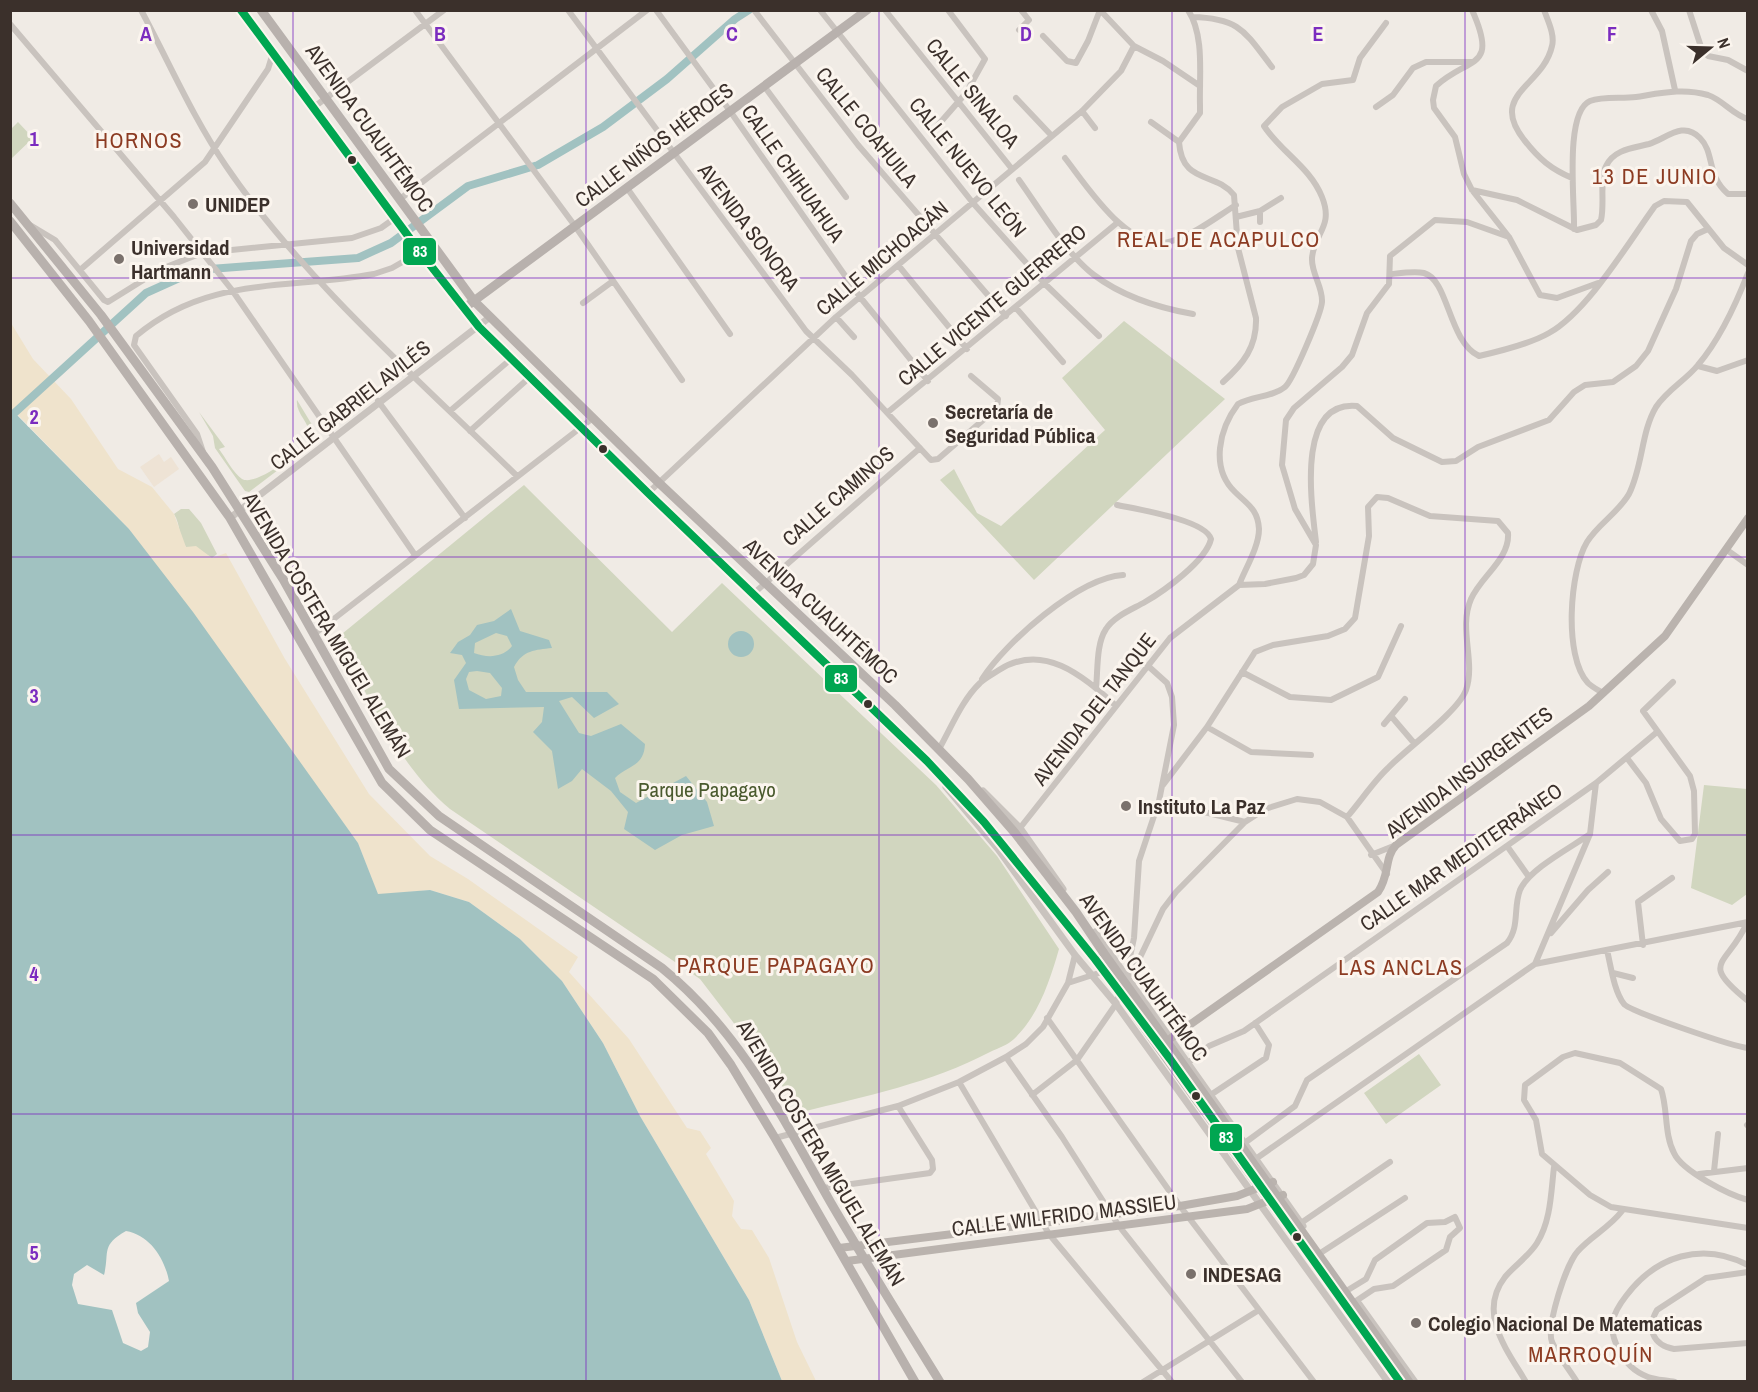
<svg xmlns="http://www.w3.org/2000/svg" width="1758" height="1392" font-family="'Archivo Narrow',sans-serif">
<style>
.green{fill:#d1d6bf}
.sand{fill:#efe3cc}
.plaza{fill:#eee3d5}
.water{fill:#a1c2c1;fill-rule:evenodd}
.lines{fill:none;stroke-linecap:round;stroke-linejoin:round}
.canal{stroke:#a1c2c1;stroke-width:8}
.minor{stroke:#c9c3be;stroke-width:6}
.tertiary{stroke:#c9c3be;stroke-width:7}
.secondary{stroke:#bab3ae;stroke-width:8}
.primary{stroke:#b8b1ad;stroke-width:9}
.primary-bridge{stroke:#b8b1ad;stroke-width:9}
.bus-1-casing{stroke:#fbf5ee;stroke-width:12}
.bus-1{stroke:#00a651;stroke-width:8}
.grid{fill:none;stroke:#7b2cbf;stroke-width:1.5;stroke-opacity:0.55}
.bus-dot{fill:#3b302b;stroke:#fbf5ee;stroke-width:2}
.poi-dot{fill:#7a716c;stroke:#fbf5ee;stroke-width:2}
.labels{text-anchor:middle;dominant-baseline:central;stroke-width:6;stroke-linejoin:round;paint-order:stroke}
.street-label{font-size:21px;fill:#3b302b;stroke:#fbf5ee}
.poi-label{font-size:21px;font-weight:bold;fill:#3b302b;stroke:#fbf5ee;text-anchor:start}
.park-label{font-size:21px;fill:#4a5a2e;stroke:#fbf5ee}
.neighbourhood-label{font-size:22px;letter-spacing:1.5px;fill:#8c3b22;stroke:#fbf5ee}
.grid-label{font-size:20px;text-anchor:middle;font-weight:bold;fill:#7b2cbf;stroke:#fbf5ee;stroke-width:6;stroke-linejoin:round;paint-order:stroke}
.line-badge{stroke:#fbf5ee;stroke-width:2}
.badge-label{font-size:16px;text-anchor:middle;font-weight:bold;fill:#fff}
</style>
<rect width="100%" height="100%" fill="#f0ebe5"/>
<path class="green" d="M18,122L33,138L11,159V129Z
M1124,321L1225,399L1034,580L940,480L954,469L977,513L1001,526L1105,430L1062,378Z
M297,400L320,438L249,492L245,491L215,448L213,436L199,412L225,447L219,449C225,457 234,474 242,479C256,487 299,452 309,441C314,425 295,415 297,400Z
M524,485L672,632L722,583L936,785L997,856L1059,949C1050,980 1039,1015 1014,1039C1008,1045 998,1048 990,1052C931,1083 866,1096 802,1112L700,979L450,809C397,764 370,699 337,638Z
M181,509H189L201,523L217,554L212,558L201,551L186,547C178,537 181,525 174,514Z
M1704,785L1747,789V894L1732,905L1691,888Z
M1419,1054L1441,1085L1386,1124L1364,1093Z"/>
<path class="sand" d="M11,323L33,359L71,399L118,469L152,487L174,514L186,547L196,546L212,558L226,553L285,659L369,794L430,856L468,879L578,957L569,972L629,1039L687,1128L700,1131L711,1148L706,1154L734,1201L732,1216L741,1229L752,1230L769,1258L797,1342L816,1381H782L749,1300L640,1116L603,1043L562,981L520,939L469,902L430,890L378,895L358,843L129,529L11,408Z"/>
<path class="plaza" d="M159,454L164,462L171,457L179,469L154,487L140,467Z"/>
<path class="water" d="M10,408L129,529L193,612L358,843L378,894L430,890L469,902L520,939L562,981L603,1043L640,1116L749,1300L782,1381H11ZM126,1231C150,1235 165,1259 169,1281L136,1303L138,1313L150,1332L148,1347L141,1351L123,1343L112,1310L78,1304L72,1285L74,1274L87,1265L104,1275C110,1252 100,1246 126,1231Z
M511,609L520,631L549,640L552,648C535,650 523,650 514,667L518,680L526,692H607L619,704L594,718L572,697L559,701L579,733L591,736L621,724L645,744C644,767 628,765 615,778L620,792L636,803L686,776L707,802L714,826L682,835L655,850L624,829L628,812L611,791L582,769L572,781L558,789L552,751L533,732L542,722L544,707L459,709L454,680L466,663L462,655L450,653L458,642L470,635L477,625L494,621ZM496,633L507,636L512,646C503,658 487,658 474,653L475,643ZM477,671L490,673L502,688L501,696L486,699L469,690L466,679L469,672Z
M728 644a13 13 0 1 1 26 0a13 13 0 1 1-26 0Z"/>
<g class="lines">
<path class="canal" d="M10,417L146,293L197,270L358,258L391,243L468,186L538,165L603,127L667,79L735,19L749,10"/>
<path class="minor" d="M141,10C169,62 193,118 226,166C302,278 420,381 517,476
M415,10L575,226L682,380
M568,10L806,331L852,375L931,460L938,459L997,408L998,399L971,376
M656,10L730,111L860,297L928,381
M754,10L858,145L1006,316
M820,10L973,203L1045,284L1099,336
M885,10L1012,169
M1100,10L1134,46L1163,61L1200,86
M1188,10C1205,36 1199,76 1200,105V113L1179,142C1182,185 1215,171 1234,195L1238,248L1256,318C1257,347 1243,364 1223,382
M1472,10C1499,70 1469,56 1436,86L1433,100L1434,108L1455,137L1464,174L1472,190L1509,237L1540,295L1557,298L1598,283
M1544,10C1548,21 1555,35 1552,46C1543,87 1487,94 1525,141C1539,159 1551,169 1572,178
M1651,10L1662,31L1675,90
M1689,10L1702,50L1708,56L1728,60L1748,71
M1192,17C1240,18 1245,32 1272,67
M10,24L174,217L232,290L415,555
M1019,30L1029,20L1021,10
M1043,36L1067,61L1076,63L1088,41L1100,10
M764,86L846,197
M1016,98L1051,135
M314,107L444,10
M1376,107L1393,95L1413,68L1426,62H1473
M1082,111L1095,128
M1151,122L1179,142
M932,132L966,93L985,59L948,10
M1065,158C1087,186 1130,255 1172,241C1195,234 1215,218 1236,205
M1019,180C1040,209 1066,254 1094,275C1122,296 1159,308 1193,314
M627,188L730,334
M1472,190L1517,200L1577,230L1596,225L1601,220C1605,203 1599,180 1606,166C1614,149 1634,148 1649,144C1666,139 1683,120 1700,138C1715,153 1706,175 1728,194H1748
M400,199L647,10
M1260,211V222
M1236,217L1260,211L1281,198
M30,225L55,240L104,300L108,302L161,269L202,253L352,238L381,228L395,218
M1574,229C1575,203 1564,112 1590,101C1603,96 1622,99 1636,97C1662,93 1683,88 1708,95C1723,100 1733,115 1748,119
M898,265L967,349
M80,270L205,162L268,69L273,53
M1392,274C1401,273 1415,271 1424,273C1449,280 1448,341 1479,356C1501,351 1530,344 1549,333C1588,311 1628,243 1655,206L1664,201L1687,202L1724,248L1748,265
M583,303L613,281
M1016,308L1063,362
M836,317L854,337
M1698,366L1717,371L1748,360
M378,401L465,518
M450,411L511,359
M888,412L1117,223
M470,431L530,377
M203,452L197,434L134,345L136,336C208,275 288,290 374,274L392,268L420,252
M648,493L836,317L1082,111L1121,71L1134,46
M1316,542C1312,506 1295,400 1357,406L1393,438L1442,462L1456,461L1478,447L1549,420L1574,392L1585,385L1613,382L1636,366L1648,351L1676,289L1691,241L1697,234L1708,229
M1727,550L1748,565
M1239,585C1245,569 1259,547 1259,529C1258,509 1247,504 1235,492C1210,468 1219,429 1238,404C1252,396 1273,397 1285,387C1293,380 1321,314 1322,302C1323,287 1311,273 1312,258C1314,233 1334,227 1322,197C1310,167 1281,152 1264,126L1282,107L1322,84L1353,80L1360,58L1386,23
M753,594L920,448
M313,635L593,418
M1242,672L1290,697L1331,700L1378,677L1401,626
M982,679C1005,643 1078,578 1123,575
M1096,688C1098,670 1096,644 1106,629C1114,616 1133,609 1145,602C1164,591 1206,561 1211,539C1206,520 1136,509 1117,505
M1603,693C1598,690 1592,687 1588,683C1563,656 1570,570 1587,542C1598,524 1618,513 1629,494C1643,466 1641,432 1656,407C1667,390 1686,380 1698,365C1720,339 1736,304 1748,273
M1391,716L1414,743
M1384,724L1405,699
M1207,727L1251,752L1311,755
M939,749C951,728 962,700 980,683C985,678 993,674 999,670C1043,642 1082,675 1115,705
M1627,758L1646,783L1661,819L1680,841L1692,839L1695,834L1694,791L1690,776L1643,711L1673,682
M1163,785L1207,727L1255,652L1273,645L1328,636L1345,629L1355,618L1369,536L1368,507L1377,497L1388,498L1430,516L1498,521L1508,533C1510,559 1481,576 1471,599C1458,629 1476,661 1466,690C1458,712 1406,749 1388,768C1373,782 1361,801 1347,817
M1159,801L1245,822
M1020,828L1170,638L1239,585L1265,584L1296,578L1304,575L1313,564L1316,545L1295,509L1282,465L1286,420L1294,408L1342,367L1352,355L1367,313L1389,284L1390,256L1435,220L1467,222L1509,237
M1507,846L1529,877
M1371,855L1396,845
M1747,923C1727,967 1698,961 1748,1001
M1551,933L1588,890L1608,872
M1643,945L1638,902L1672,878
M1607,950C1611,967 1614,991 1624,1004C1629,1011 1734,1047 1748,1048
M1535,964L1590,834L1596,783
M1613,973L1633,978
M1126,976L1134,938L1139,861L1159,801L1174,725L1172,697L1167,683L1147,665
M1125,980L1135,968L1163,909L1176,892L1245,822L1265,809L1297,799L1320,802L1347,817L1387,874
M1068,983L1105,971
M1047,1018L1180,1206L1314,1382
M1006,1057L1062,1137L1119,1226L1242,1382
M1189,1062L1209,1046L1244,1031L1596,783L1657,732
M959,1082L1049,1234L1172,1382
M1212,1094L1266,1058L1269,1045L1255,1023
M1032,1095L1077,1060L1116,1004L1120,992
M1747,1125L1748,1126
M775,1138L898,1106L959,1082L1006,1057L1026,1044L1043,1027L1068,983L1075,955
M1246,1142L1295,1106L1307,1080L1507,943C1520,927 1513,908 1520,890C1529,869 1572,847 1590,834
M1257,1158L1535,964L1748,922
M1714,1171L1718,1134
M1699,1174L1748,1168
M823,1188L930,1173L933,1169L932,1160L898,1106
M1748,1200C1729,1195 1682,1171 1674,1153C1664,1134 1668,1109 1661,1089L1620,1063L1575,1053L1563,1057L1525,1085L1524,1100L1536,1120L1542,1154L1590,1195L1611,1207L1748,1228
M1301,1223L1390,1162
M1322,1252L1405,1198
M1748,1272L1706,1278L1657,1310C1646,1329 1653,1345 1674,1349L1748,1343
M1348,1290L1366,1279L1375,1260L1427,1223L1445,1222L1455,1217L1460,1228L1450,1237L1446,1250L1393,1286L1374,1289L1356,1301
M1143,1382L1259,1310
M1526,1382C1507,1350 1477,1313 1505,1277C1515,1265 1529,1256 1537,1243C1551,1221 1551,1192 1554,1167
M1577,1382C1569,1369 1558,1356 1552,1342C1546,1326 1566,1264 1578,1251C1591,1236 1609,1228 1622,1211
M1675,1382C1666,1380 1656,1380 1648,1377C1633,1371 1626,1363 1619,1350C1607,1328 1612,1314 1626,1296C1656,1256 1702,1241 1748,1265"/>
<path class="tertiary" d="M230,518L490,317
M946,787L998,849L1075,955L1116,1004L1388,1382
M983,791L1020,828L1063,889
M1095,932L1303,1226
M1359,1304L1415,1382"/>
<path class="secondary" d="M1171,1038L1378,892C1390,875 1384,858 1396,845L1589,706L1665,636L1748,518
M839,1248L1180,1206L1237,1196L1273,1182
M847,1261L1247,1209L1283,1195"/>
<path class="primary" d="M241,10L420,252L479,327L648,493L927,761L984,822L1095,959
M261,10L474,301L658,482L895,705L968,779L1015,833L1076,912L1103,952
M10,203L101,315L212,467L283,579L389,769L439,816L662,968C741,1032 782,1117 831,1203C866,1263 903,1322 940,1382
M10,221L89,321L230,518L382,783L430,830L653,979L708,1033L731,1065L775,1138L915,1382
M463,309L867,10"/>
<path class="primary-bridge" d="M1103,952L1409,1382
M1095,959L1400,1382"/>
<defs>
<path id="bus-1" d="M241,10L420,252L479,327L648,493L927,761L984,822L1095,959L1170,1059L1400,1382"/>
</defs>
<use href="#bus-1" class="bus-1-casing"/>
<use href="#bus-1" class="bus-1"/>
</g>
<path class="grid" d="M293,10V1382M586,10V1382M879,10V1382M1172,10V1382M1465,10V1382M10,278H1748M10,557H1748M10,835H1748M10,1114H1748"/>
<g class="bus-dot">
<circle cx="352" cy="160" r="5"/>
<circle cx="603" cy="449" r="5"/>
<circle cx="868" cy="704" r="5"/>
<circle cx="1196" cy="1096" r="5"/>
<circle cx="1297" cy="1237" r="5"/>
</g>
<g class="poi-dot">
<circle cx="193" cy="204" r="6"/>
<circle cx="119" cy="259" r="6"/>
<circle cx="933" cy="423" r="6"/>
<circle cx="1126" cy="806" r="6"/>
<circle cx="1191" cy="1274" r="6"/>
<circle cx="1416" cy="1323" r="6"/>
</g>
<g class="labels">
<g class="street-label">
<text transform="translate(973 93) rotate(51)">CALLE SINALOA</text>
<text transform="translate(867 127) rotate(51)">CALLE COAHUILA</text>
<text transform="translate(370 128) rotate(54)">AVENIDA CUAUHTÉMOC</text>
<text transform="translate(654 145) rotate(-37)">CALLE NIÑOS HÉROES</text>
<text transform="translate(968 167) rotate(51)">CALLE NUEVO LEÓN</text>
<text transform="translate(793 173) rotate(55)">CALLE CHIHUAHUA</text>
<text transform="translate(749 227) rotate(53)">AVENIDA SONORA</text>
<text transform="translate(882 258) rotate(-40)">CALLE MICHOACÁN</text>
<text transform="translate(992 305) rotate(-40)">CALLE VICENTE GUERRERO</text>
<text transform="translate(350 405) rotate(-38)">CALLE GABRIEL AVILÉS</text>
<text transform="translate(838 496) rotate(-41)">CALLE CAMINOS</text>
<text transform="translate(821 611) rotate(43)">AVENIDA CUAUHTÉMOC</text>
<text transform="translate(327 625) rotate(59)">AVENIDA COSTERA MIGUEL ALEMÁN</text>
<text transform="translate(1094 709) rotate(-52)">AVENIDA DEL TANQUE</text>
<text transform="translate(1469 772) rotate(-37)">AVENIDA INSURGENTES</text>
<text transform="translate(1461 857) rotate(-35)">CALLE MAR MEDITERRÁNEO</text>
<text transform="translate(1144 977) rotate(54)">AVENIDA CUAUHTÉMOC</text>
<text transform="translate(821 1153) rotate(59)">AVENIDA COSTERA MIGUEL ALEMÁN</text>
<text transform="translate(1064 1215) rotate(-7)">CALLE WILFRIDO MASSIEU</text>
</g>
<g class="poi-label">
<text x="205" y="204">UNIDEP</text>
<text x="131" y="247">Universidad<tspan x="131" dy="24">Hartmann</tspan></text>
<text x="945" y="411">Secretaría de<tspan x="945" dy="24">Seguridad Pública</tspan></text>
<text x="1138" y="806">Instituto La Paz</text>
<text x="1203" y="1274">INDESAG</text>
<text x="1428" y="1323">Colegio Nacional De Matematicas</text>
</g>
<g class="park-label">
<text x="707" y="789">Parque Papagayo</text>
</g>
<g class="neighbourhood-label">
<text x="139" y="140">HORNOS</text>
<text x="1655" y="176">13 DE JUNIO</text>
<text x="1219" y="239">REAL DE ACAPULCO</text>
<text x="776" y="965">PARQUE PAPAGAYO</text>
<text x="1401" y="967">LAS ANCLAS</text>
<text x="1591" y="1354">MARROQUÍN</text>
</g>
</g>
<g class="grid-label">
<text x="146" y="41">A</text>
<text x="440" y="41">B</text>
<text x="732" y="41">C</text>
<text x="1026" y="41">D</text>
<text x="1318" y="41">E</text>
<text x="1612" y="41">F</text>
<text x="34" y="146">1</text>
<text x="34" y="424">2</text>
<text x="34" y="703">3</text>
<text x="34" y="981">4</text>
<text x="34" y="1260">5</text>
</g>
<g class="line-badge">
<rect x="402" y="237" width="35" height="29" rx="6" fill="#00a651"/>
<rect x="824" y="664" width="34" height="29" rx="6" fill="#00a651"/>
<rect x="1209" y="1123" width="34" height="29" rx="6" fill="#00a651"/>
</g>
<g class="badge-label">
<text x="420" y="257">83</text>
<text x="841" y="684">83</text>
<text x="1226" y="1143">83</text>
</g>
<rect width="1758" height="1392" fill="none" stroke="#3b302b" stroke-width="24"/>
<g transform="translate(1710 48) rotate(71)" stroke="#fbf5ee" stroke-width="4.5" paint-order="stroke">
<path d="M0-4.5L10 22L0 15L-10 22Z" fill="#3b302b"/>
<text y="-9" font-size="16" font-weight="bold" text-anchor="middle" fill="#3b302b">N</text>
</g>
</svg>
